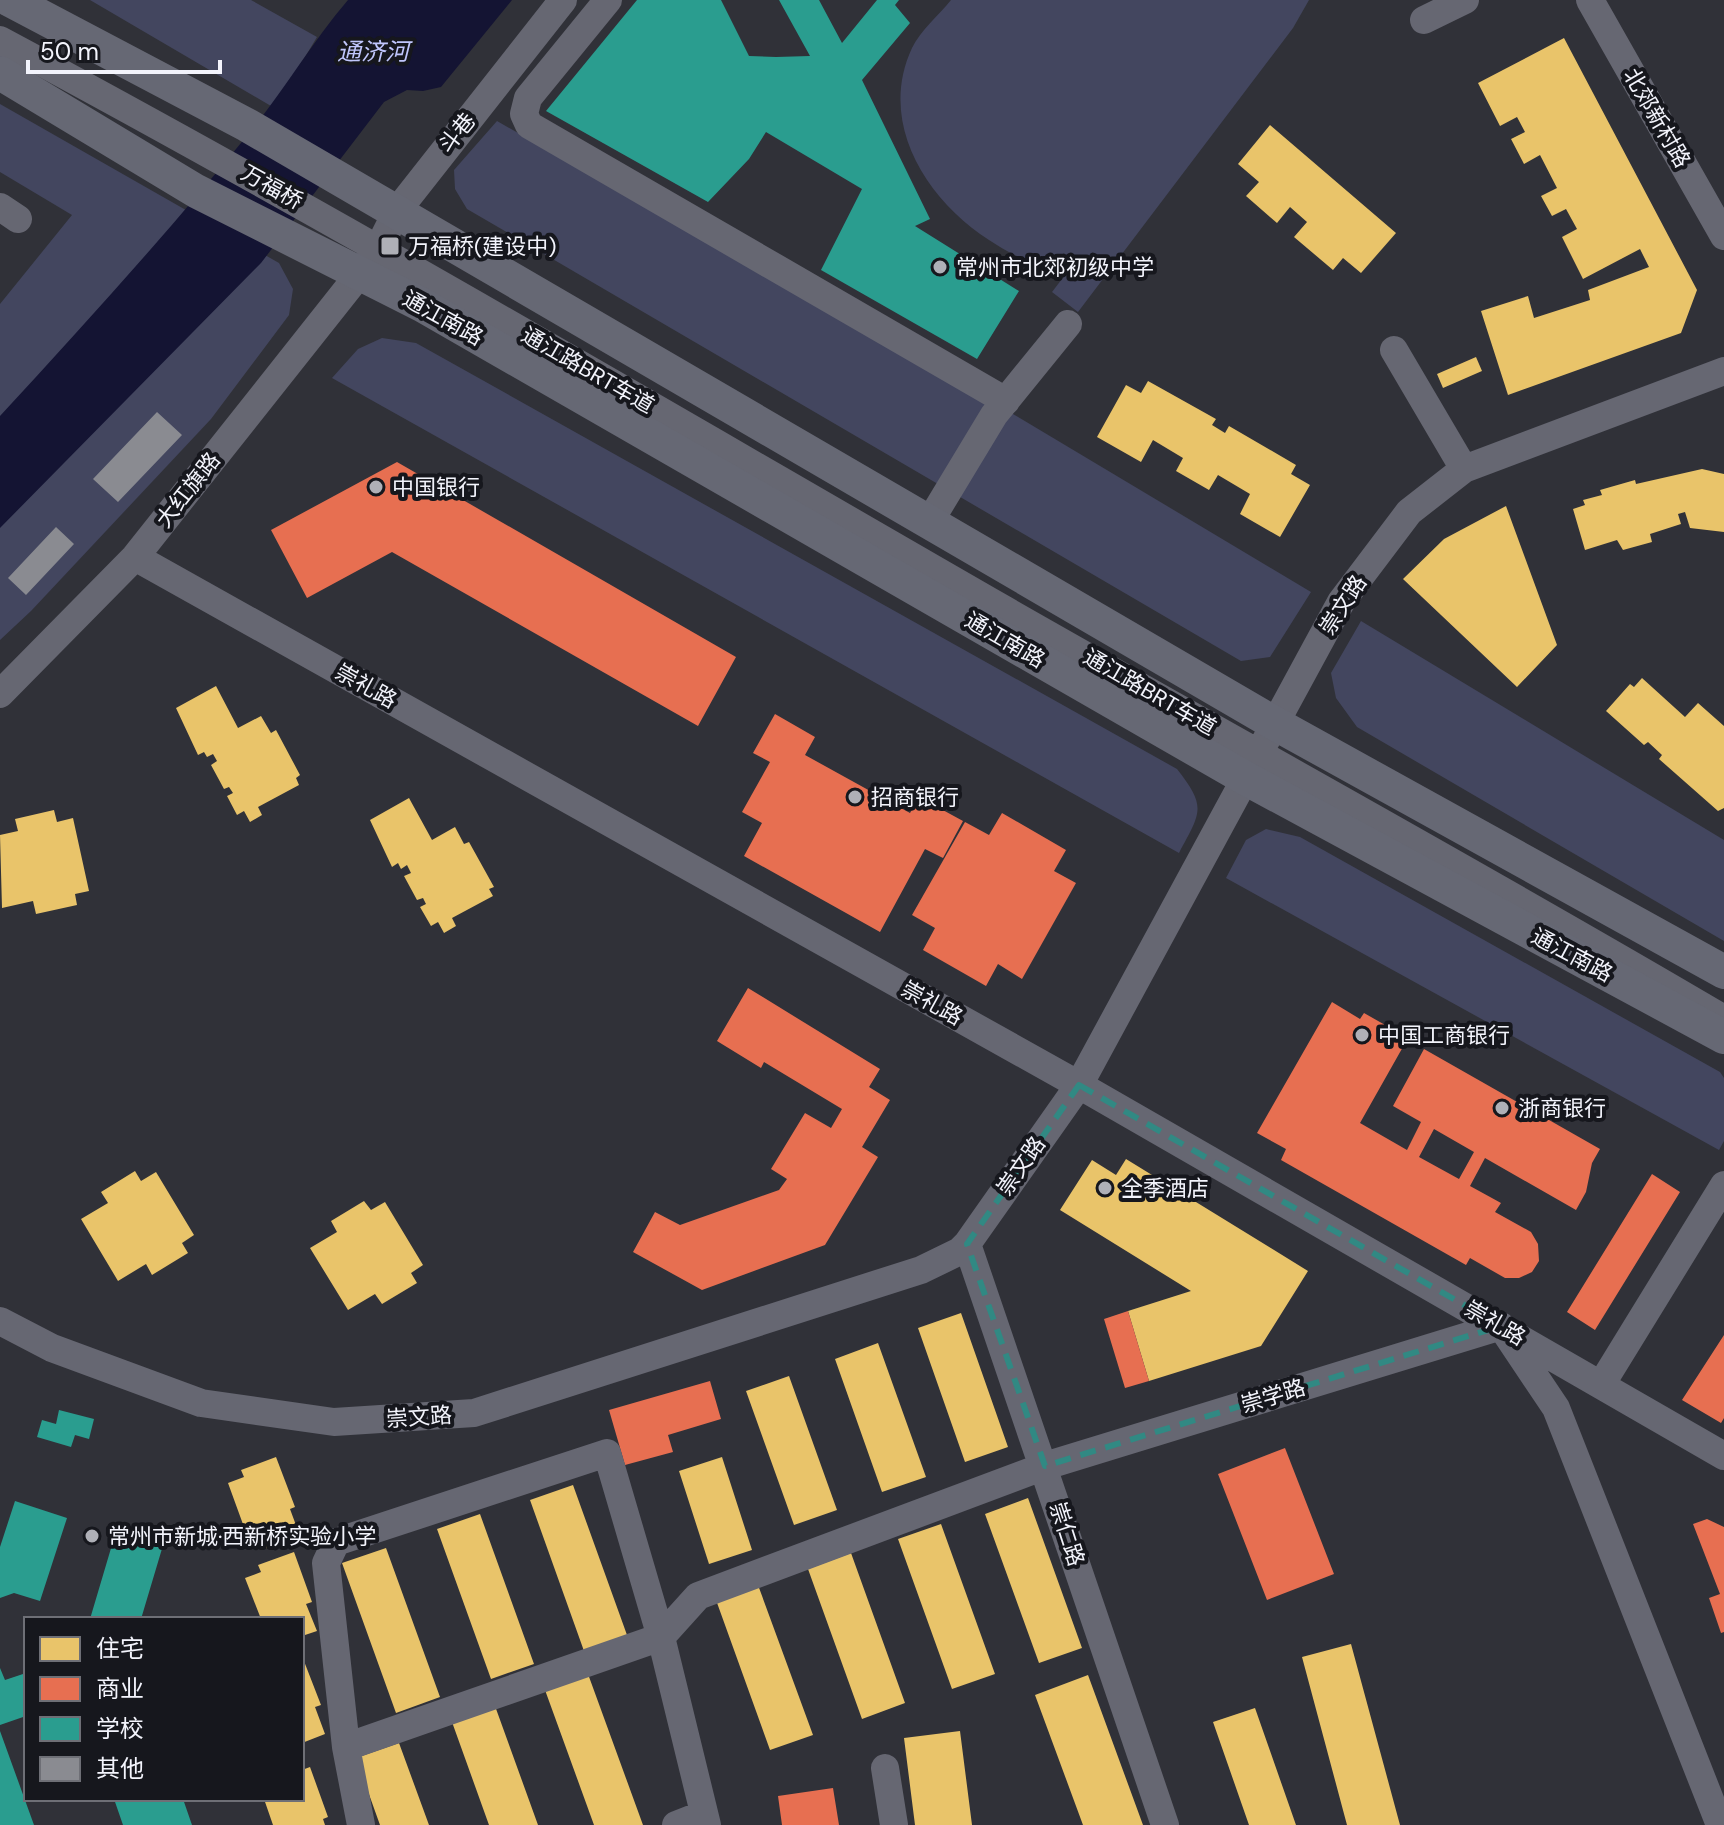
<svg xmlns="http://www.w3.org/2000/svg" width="1724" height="1825" font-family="'DM Sans','Noto Sans SC',sans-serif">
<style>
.green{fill:#43465f}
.water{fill:#141433}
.homes{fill:#e9c46a}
.shops{fill:#e76f51;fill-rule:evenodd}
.schools{fill:#2a9d8f}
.building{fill:#8a8b91}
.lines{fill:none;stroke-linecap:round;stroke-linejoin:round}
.minor{stroke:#666772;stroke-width:28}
.major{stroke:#666874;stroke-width:34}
.marked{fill:none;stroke:#318983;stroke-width:6;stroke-dasharray:16 10;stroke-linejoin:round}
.poi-dot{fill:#afb0b7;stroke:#16171d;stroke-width:3}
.labels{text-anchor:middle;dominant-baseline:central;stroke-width:8;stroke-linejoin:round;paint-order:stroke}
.street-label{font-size:22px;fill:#f3f4fc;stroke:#16171d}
.poi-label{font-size:22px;fill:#f3f4fc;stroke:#16171d;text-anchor:start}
.water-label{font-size:24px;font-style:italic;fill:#c0c6fc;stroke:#16171d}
</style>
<rect width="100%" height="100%" fill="#303138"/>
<path class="green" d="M90,0H251L317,37L290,82L271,106Z
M951,0H1309L1293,28L1078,312L1052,292L1075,262C1064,262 1050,265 1039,263C1022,261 1003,249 989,240C927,200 877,123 912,48C920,31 939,15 951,0Z
M0,104L279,263L293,289L289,315L211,419L31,611L0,640V304L72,215L0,172Z
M497,121L1013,414L1311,592L1270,657L1241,661L467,209L455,189L454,170Z
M382,338L416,343L1177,769C1207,807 1201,812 1179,853L332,378L358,349Z
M1361,621L1724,840V941L1357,727L1336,698L1331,673Z
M1266,829L1300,837L1720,1072L1724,1078V1141L1719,1150L1226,878L1246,840Z"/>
<path class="water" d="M348,0H512L441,87L423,91L407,90L384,102L261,263L0,528V416C86,323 170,230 250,132C285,89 312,42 348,0Z"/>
<path class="homes" d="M1564,38L1697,290L1681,333L1508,395L1481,311L1528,296L1534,318L1590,300L1588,290L1649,267L1640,249L1583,279L1562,237L1577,229L1566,209L1552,216L1541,196L1557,188L1540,155L1524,164L1511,139L1525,132L1517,117L1500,126L1478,83Z
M1270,125L1396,233L1361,273L1343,258L1333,270L1294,237L1307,222L1290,207L1277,223L1246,196L1259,182L1238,164Z
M1476,357L1482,371L1443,388L1437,374Z
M1148,381L1216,419L1212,425L1225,433L1229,426L1296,465L1291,474L1310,485L1280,537L1240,514L1250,494L1218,475L1209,490L1176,471L1183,458L1153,440L1141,462L1097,437L1126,385L1141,393Z
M1702,469L1724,474V532L1690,528L1685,512L1678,514L1681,524L1650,534L1652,542L1623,550L1617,540L1585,550L1573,509L1585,505L1583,500L1602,495L1600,490L1635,480L1636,484Z
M1506,506L1557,645L1517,687L1403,579L1444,539Z
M1642,678L1685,717L1698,703L1724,726V808L1718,811L1659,759L1662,755L1648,742L1644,745L1606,711L1630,684L1634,687Z
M216,686L238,728L261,716L271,733L276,730L300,775L296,778L299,785L258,807L262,815L250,822L244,811L237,815L227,796L233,793L229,787L224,789L211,765L217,761L213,754L207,757L204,752L198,755L176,708Z
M409,798L432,840L455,827L464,844L469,842L494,887L489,889L493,896L452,918L456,926L444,933L438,922L431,926L420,907L426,904L423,898L417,900L404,876L411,873L407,865L401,869L398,863L392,867L370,820Z
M54,810L57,822L73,818L89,891L75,894L77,905L36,914L33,901L2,908L0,835L18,831L15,819Z
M1126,1159L1308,1271L1261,1346L1149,1381L1128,1311L1191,1291L1060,1210L1092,1160L1116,1175Z
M135,1171L141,1181L156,1172L194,1235L182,1243L188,1253L152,1275L146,1264L118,1281L81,1219L108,1203L101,1192Z
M364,1201L371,1210L385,1202L423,1265L411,1273L417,1283L382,1304L375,1294L348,1310L310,1248L337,1232L331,1221Z
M961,1313L1008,1447L965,1462L918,1328Z
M878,1343L926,1477L882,1492L835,1359Z
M789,1376L837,1510L794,1525L746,1391Z
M276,1457L295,1507L290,1509L300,1536L264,1549L255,1523L244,1527L228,1483L244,1477L241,1470Z
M722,1457L752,1550L709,1564L679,1471Z
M573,1485L627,1635L584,1651L530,1500Z
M1028,1498L1082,1648L1039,1663L985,1514Z
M480,1514L534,1664L491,1679L437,1529Z
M941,1524L995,1674L952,1689L898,1539Z
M386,1548L440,1697L396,1713L342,1563Z
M294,1552L312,1602L306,1604L317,1631L302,1636V1619H261L245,1578L261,1572L258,1565Z
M851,1553L905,1703L862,1719L808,1569Z
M758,1585L813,1735L770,1750L716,1600Z
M1351,1644L1400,1825H1347L1302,1657Z
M302,1656L321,1705L315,1707L325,1734L302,1743Z
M588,1674L643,1825H594L545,1690Z
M1088,1675L1143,1825H1083L1035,1695Z
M495,1706L538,1825H489L452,1722Z
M1255,1708L1296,1825H1249L1213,1722Z
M960,1731L972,1825H915L904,1738Z
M399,1743L429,1825H380L356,1758Z
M310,1767L328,1817L323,1819L325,1825H273L264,1799H302V1770Z"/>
<path class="shops" d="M397,462L736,657L698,726L392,552L307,598L271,530Z
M775,714L815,737L805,755L910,813L919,797L963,821L943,858L925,849L880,932L744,856L762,823L742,812L770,762L753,753Z
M1002,813L1066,850L1054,871L1076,883L1022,979L998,964L986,986L923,950L935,928L912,915L965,822L989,835Z
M748,988L880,1069L869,1087L890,1100L862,1147L878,1157L825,1245L702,1290L633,1252L655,1212L680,1225L779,1190L787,1179L771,1169L805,1113L831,1128L842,1109L764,1062L761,1068L717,1041Z
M1332,1002L1360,1019L1364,1013L1408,1038L1360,1123L1407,1150L1421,1122L1393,1106L1424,1049L1600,1149L1592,1163L1586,1192L1576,1210L1485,1158L1470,1186L1501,1203L1495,1212L1531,1232L1538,1244L1539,1261L1532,1272L1519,1278H1505L1470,1258L1466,1265L1281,1160L1286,1149L1257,1133ZM1434,1129L1474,1152L1459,1179L1419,1157Z
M1652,1174L1680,1192L1595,1330L1567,1312Z
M1128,1311L1149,1381L1125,1388L1104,1319Z
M1724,1335V1418L1721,1423L1682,1400Z
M710,1381L721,1419L668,1435L673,1452L625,1465L609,1410Z
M1285,1448L1334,1574L1267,1600L1218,1474Z
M1707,1519L1724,1527V1632L1721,1633L1709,1598L1720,1594L1693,1524Z
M833,1788L839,1825H782L778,1796Z"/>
<path class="schools" d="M637,0H721L749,56L776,57L810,56L779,0H819L842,43L877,0H899L895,5L910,23L862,80L930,219L915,226L1019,291L977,359L821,270L862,189L766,132L749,159L708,202L546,111Z
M59,1410L94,1419L89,1439L75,1435L71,1447L37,1437L42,1420L56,1424Z
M15,1501L67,1518L40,1601L14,1593L0,1598V1547Z
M117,1528L164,1542L141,1619H90Z
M0,1668L5,1680L26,1673V1716L0,1725Z
M0,1731L34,1825H0Z
M114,1799H183L192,1825H123Z"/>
<path class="building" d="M157,412L182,435L118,502L93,479Z
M56,527L74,544L26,595L8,578Z"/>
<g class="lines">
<path class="minor" d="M608,0L528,98L524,114L529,125L1006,401
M1590,0L1724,236
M1424,20L1465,0
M0,40C340,222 671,418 1005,610C1245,747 1487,879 1724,1019
M0,207L18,219
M1394,350L1464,469
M930,521L994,415L1068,324
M135,557L1079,1085L1724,1456
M0,694L135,557L361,272L379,247L397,211L563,0
M967,1244L1165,1825
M0,1321L52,1348L201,1403L334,1422L474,1413L921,1270L960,1251L967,1244L1079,1085L1341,602L1409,512L1464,469L1724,371
M1601,1385L1724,1185
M346,1747L661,1637L698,1596L1045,1466L1501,1326L1556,1408L1720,1825
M885,1768L894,1825
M361,1825L346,1747L326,1563L336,1542L607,1453L661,1637L707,1825
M676,1825L704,1814"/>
<path class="major" d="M10,0L247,125L1274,723L1724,972
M0,73L196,191L422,305L1245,778L1724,1037"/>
</g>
<path class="marked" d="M1079,1085L1501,1326L1045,1466L967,1244Z"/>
<g class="poi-dot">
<rect x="380" y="236" width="20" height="20" rx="4"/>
<circle cx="940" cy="267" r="8"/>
<circle cx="376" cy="487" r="8"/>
<circle cx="855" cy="797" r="8"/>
<circle cx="1362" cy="1035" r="8"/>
<circle cx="1502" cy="1108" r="8"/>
<circle cx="1105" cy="1188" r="8"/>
<circle cx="92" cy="1536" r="8"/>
</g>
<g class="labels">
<g class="street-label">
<text transform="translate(1657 118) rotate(60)">北郊新村路</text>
<text transform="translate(457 133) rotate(-51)">斗巷</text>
<text transform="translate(272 187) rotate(29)">万福桥</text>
<text transform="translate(443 318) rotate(29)">通江南路</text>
<text transform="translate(588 370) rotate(30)">通江路BRT车道</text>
<text transform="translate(188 490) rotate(-52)">大红旗路</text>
<text transform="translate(1343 605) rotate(-57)">崇文路</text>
<text transform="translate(1005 640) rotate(30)">通江南路</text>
<text transform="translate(366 686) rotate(29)">崇礼路</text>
<text transform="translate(1150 692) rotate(30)">通江路BRT车道</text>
<text transform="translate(1572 955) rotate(28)">通江南路</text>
<text transform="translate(932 1003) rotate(29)">崇礼路</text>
<text transform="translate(1021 1166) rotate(-55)">崇文路</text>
<text transform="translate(1495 1323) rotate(30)">崇礼路</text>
<text transform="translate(1273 1396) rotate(-17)">崇学路</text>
<text transform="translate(419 1417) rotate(-4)">崇文路</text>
<text transform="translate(1067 1534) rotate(72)">崇仁路</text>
</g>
<g class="poi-label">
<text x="408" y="246">万福桥(建设中)</text>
<text x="956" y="267">常州市北郊初级中学</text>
<text x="392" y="487">中国银行</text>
<text x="871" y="797">招商银行</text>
<text x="1378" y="1035">中国工商银行</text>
<text x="1518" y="1108">浙商银行</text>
<text x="1121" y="1188">全季酒店</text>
<text x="108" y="1536">常州市新城·西新桥实验小学</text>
</g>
<g class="water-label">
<text x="373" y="51">通济河</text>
</g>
</g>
<rect x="24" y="1617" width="280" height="184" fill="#16171d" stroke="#6e6f76" stroke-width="2"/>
<rect x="40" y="1637" width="40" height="24" fill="#e9c46a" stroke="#6e6f76" stroke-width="2"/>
<text x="96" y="1657" font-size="24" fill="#f3f4fc">住宅</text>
<rect x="40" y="1677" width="40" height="24" fill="#e76f51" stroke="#6e6f76" stroke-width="2"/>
<text x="96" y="1697" font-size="24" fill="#f3f4fc">商业</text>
<rect x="40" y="1717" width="40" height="24" fill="#2a9d8f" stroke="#6e6f76" stroke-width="2"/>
<text x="96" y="1737" font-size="24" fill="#f3f4fc">学校</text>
<rect x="40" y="1757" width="40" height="24" fill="#8a8b91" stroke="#6e6f76" stroke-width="2"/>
<text x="96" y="1777" font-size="24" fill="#f3f4fc">其他</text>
<path d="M28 60v12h192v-12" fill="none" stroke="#f3f4fc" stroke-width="4"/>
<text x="40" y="60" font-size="24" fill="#f3f4fc" stroke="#16171d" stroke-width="6" paint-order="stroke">50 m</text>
</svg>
